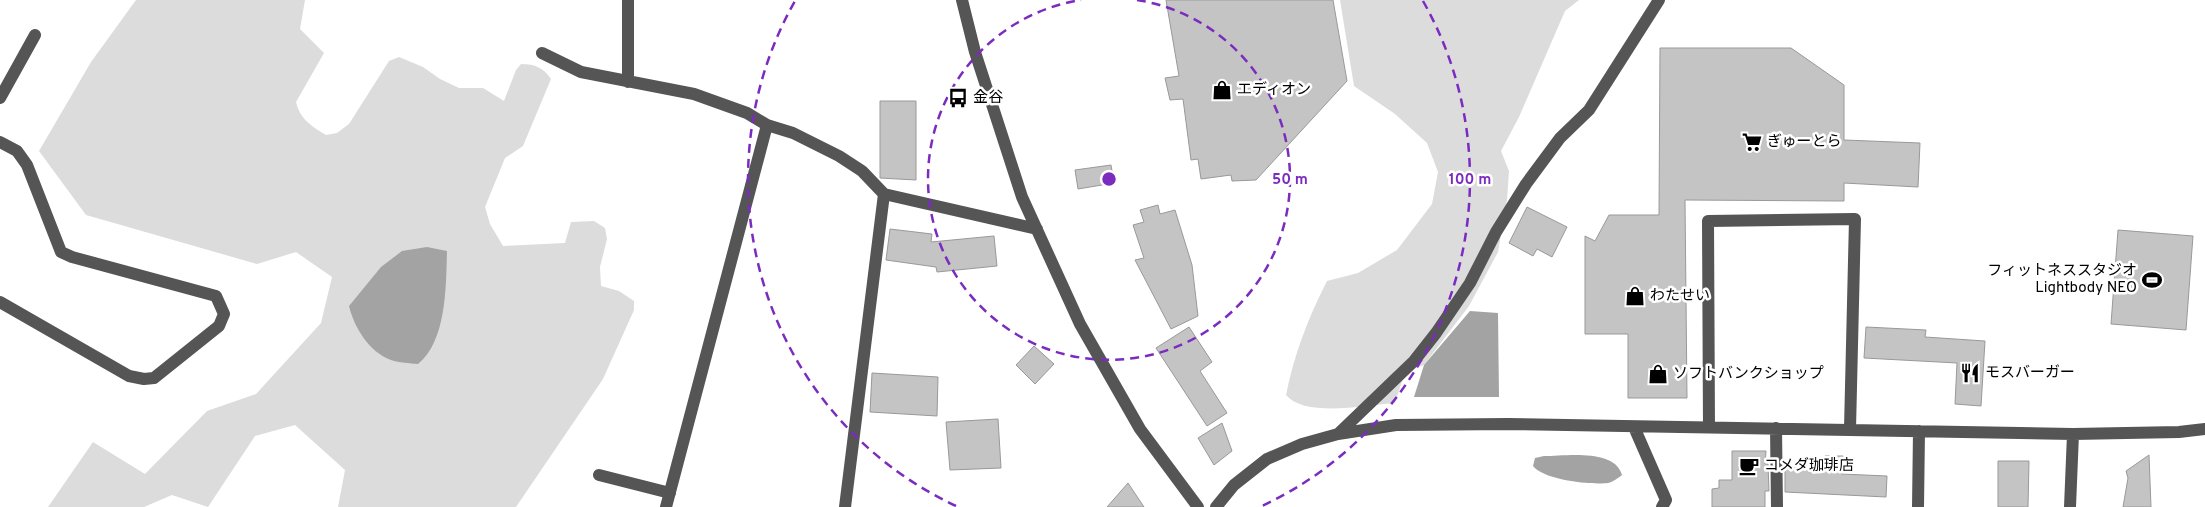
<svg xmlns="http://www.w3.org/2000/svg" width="2205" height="507" font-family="Overpass,'Noto Sans JP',sans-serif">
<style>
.green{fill:#dcdcdc}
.water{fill:#a3a3a3}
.building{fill:#c4c4c4;stroke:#999}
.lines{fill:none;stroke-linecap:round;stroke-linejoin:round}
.minor{stroke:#555;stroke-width:12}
.ring{fill:none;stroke:#7b2cbf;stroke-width:2.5;stroke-dasharray:9 6}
.labels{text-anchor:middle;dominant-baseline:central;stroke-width:5;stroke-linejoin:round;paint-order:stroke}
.poi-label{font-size:15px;fill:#000;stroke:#fff;text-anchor:start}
.centre{fill:#7b2cbf;stroke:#fff;stroke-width:2.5}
.ring-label{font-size:15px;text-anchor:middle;font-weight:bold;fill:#7b2cbf;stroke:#fff;stroke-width:5;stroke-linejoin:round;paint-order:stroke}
</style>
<rect width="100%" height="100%" fill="#fff"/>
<path class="green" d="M136,0H305L300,29L324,53L296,102C300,119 311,126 326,135L337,133L349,124L389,61L399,57L423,67L440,79L459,88H483L504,101L516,70L521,64C535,64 544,68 551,79L523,146L505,158L485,207L490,224L503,246L565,243L571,222L594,221L605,228L607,239L600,267L601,286L619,291L634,301V310L603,379L516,507H338L345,470L295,425L255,436L208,507L172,495L144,507H48L93,442L145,474L207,411L256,394L321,323L332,277L296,252L257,264L86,215L39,151L91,62Z
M1340,0H1579L1565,11L1519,117L1501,151L1509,171L1507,200L1498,252L1469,306L1424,365L1405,372L1395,403C1367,405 1305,418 1286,395C1294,355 1308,318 1327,281L1358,273L1397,250L1432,204L1438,172L1427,143L1395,114L1354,86Z"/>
<path class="water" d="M427,247L447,251C446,284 447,341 418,364C410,363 399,363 391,360C369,352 354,327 349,306L381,267L402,251Z
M1470,311L1498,313L1499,397H1414L1424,365Z
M1544,456C1565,456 1615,448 1622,475C1618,478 1613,482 1608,483C1590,485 1544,480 1533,466L1535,458Z"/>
<path class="building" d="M1166,0H1333L1347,81L1256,180L1232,181L1231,175L1201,179L1198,159L1191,160L1183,99L1170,100L1165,78L1179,76Z
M1660,48H1791L1844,85V140L1920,143L1918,187L1844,183V201L1685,200L1687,398H1628V334H1585V236L1595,241L1609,215H1659Z
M880,101H916V180L880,178Z
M1111,165L1114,183L1078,189L1075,170Z
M1158,205L1160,214L1175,210L1192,265L1198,316L1171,329L1135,260L1144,258L1133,225L1144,222L1140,210Z
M1527,207L1567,227L1552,257L1537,249L1533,256L1509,243Z
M890,229L932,234L931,242L994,236L997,266L937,272L936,267L886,260Z
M2118,230L2193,236L2186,330L2111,324Z
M1189,327L1212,362L1200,371L1227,413L1207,426L1156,348Z
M1866,327L1926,330L1925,337L1985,341L1981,406L1955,404L1957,363L1864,358Z
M1034,346L1054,364L1035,384L1016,365Z
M872,373L938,377L937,416L870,412Z
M998,419L1001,468L950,470L946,422Z
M1222,423L1232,451L1214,465L1198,438Z
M1732,451H1766L1765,464H1768L1769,491H1765V507H1712V489L1719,488V480H1732Z
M2149,455L2151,507H2123L2128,478L2126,471Z
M1825,456H1843L1842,474L1887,476L1886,497L1785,492V465L1824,468Z
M1998,461H2029L2028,507H1998Z
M1128,483L1144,507H1107Z"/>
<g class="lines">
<path class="minor" d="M628,0V82
M962,0L975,52L1022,197L1080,324L1140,429L1198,507
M542,53L581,72L694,94L747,113L767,125L793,133L839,156L862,171L884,194L1037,229
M0,98L35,35
M0,142L17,151L27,165L61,252L72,257L216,296L224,314L219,326L154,378L144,379L129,376L0,302
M1634,427L1666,500L1662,507
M1709,427L1708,221L1855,219L1850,429
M1776,428L1777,507
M1338,434L1414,361L1436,333L1470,283L1496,232L1526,184L1560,138L1589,110L1659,0
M599,475L670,493
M666,507L767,125
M845,507L884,194
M1216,507L1234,485L1267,459L1302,444L1338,434L1396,425L1508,424L2073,434L2179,432L2205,429
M1918,507L1919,431
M2070,507L2073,434"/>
</g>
<g class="ring">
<path d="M1137 0A181 181 0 1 1 1081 0"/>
<path d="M956 506A361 361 0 0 1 795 1M1423 1A361 361 0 0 1 1262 506"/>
</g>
<defs>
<symbol id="shop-bare" viewBox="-9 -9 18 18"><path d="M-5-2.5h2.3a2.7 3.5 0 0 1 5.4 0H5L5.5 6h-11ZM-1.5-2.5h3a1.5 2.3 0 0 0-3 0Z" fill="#000" stroke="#fff" stroke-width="2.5" paint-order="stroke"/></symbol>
<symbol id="bus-bare" viewBox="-9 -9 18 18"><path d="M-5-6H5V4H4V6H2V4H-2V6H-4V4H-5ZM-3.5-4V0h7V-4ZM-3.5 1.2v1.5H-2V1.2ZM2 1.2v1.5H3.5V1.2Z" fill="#000" stroke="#fff" stroke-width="2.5" paint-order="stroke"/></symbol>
<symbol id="supermarket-bare" viewBox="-9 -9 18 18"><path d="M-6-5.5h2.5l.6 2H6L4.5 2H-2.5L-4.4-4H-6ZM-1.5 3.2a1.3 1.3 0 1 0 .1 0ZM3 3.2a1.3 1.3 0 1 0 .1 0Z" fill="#000" stroke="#fff" stroke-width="2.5" paint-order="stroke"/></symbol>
<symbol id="stadium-bare" viewBox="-9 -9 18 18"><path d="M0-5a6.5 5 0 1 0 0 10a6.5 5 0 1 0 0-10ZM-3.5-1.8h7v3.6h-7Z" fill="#000" stroke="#fff" stroke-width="2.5" paint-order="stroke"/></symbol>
<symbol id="restaurant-bare" viewBox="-9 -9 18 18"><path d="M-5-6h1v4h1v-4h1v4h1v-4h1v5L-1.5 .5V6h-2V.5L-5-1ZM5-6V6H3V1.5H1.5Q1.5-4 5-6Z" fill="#000" stroke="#fff" stroke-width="2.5" paint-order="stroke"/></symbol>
<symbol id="cafe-bare" viewBox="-9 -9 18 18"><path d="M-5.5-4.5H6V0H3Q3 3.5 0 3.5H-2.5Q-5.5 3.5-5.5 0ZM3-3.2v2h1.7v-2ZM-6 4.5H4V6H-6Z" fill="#000" stroke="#fff" stroke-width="2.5" paint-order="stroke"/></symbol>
</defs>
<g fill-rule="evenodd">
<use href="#shop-bare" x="1208" y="76" width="28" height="28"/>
<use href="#bus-bare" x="944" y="84" width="28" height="28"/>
<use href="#supermarket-bare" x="1738" y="128" width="28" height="28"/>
<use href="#stadium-bare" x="2138" y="266" width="28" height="28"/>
<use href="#shop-bare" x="1621" y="282" width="28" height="28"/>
<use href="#restaurant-bare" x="1956" y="359" width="28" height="28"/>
<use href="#shop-bare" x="1644" y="360" width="28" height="28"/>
<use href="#cafe-bare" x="1735" y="452" width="28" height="28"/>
</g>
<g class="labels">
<g class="poi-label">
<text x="1237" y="90">エディオン</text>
<text x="973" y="98">金谷</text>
<text x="1767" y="142">ぎゅーとら</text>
<text x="2137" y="271" text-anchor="end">フィットネススタジオ<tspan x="2137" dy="17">Lightbody NEO</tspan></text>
<text x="1650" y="296">わたせい</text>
<text x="1985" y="373">モスバーガー</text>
<text x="1673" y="374">ソフトバンクショップ</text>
<text x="1764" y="466">コメダ珈琲店</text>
</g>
</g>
<circle cx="1109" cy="179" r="8" class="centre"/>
<g class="ring-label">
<text x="1290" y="184">50 m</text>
<text x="1470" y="184">100 m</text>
</g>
</svg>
